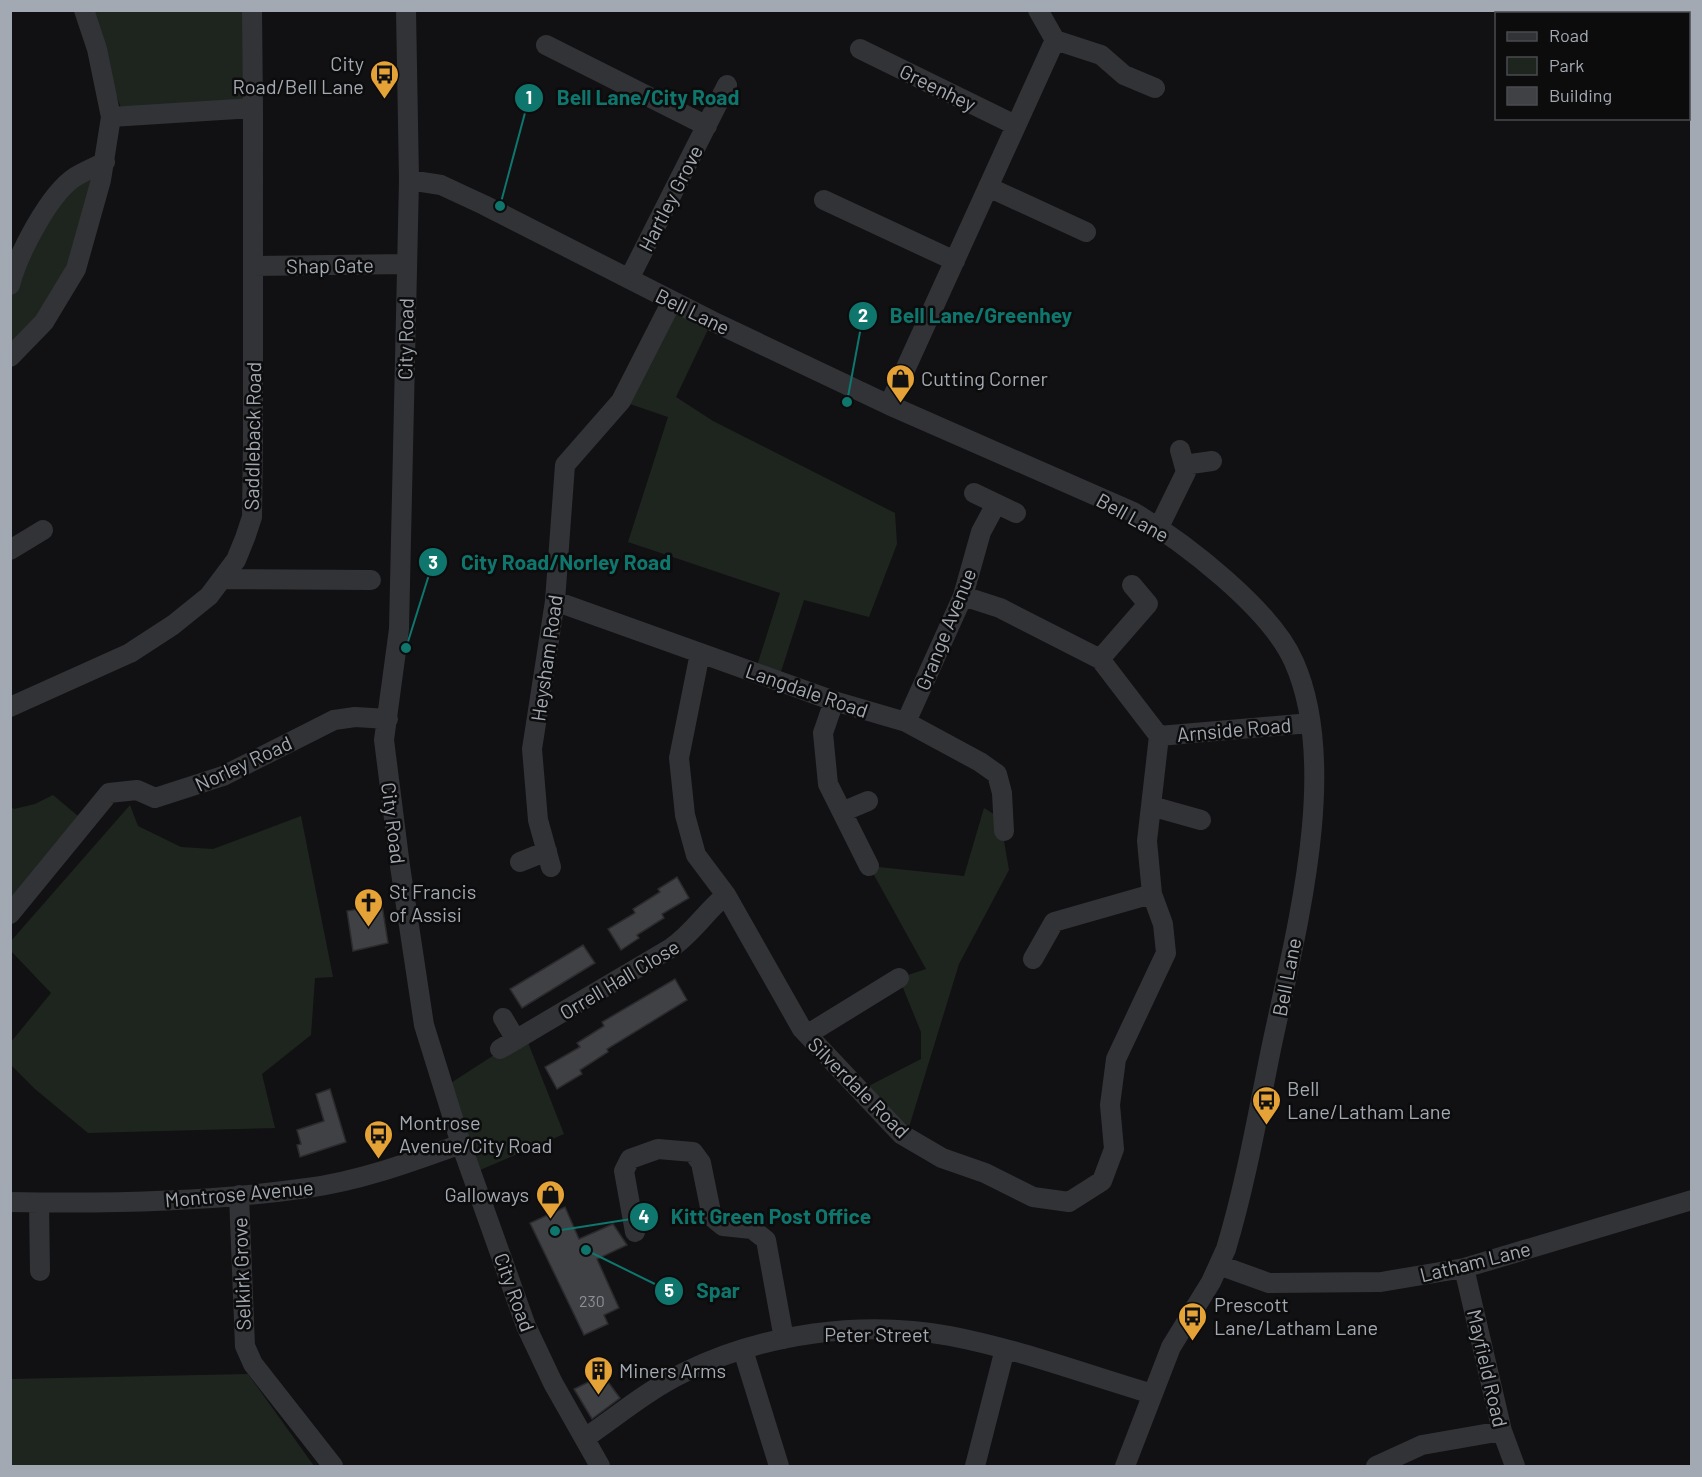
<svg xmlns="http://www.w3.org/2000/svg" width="1702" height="1477" font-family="Barlow,sans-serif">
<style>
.green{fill:#1e251e}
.building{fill:#404145;stroke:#2b2b2e;stroke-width:1.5}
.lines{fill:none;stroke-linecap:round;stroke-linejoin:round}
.minor{stroke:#323337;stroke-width:20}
.labels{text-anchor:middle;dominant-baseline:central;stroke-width:5;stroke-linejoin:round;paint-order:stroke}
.number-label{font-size:16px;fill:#8a8f97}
.poi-label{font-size:20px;fill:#a3a9b2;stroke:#0c0c0d;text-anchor:start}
.street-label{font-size:20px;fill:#a3a9b2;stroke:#0c0c0d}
.leader{fill:none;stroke:#0f766e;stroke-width:2}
.callout-dot{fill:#0f766e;stroke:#0c0c0d;stroke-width:2}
.mark-label{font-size:18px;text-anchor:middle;font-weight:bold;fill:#fff}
.callout-label{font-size:21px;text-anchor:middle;font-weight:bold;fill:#0f766e;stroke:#0c0c0d;stroke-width:5;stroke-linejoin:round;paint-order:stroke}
</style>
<rect width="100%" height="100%" fill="#111113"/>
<path class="green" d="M85,11H250L252,99L124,116Z
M105,162L82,250L11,356V285L73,178Z
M672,301L712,321L676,397L713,421L895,513L897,544L869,617L804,600L778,681L755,672L780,593L628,542L668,417L621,401Z
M53,795L84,821L11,914V807L14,809L35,804Z
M130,805L138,826L181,847L213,849L301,816L333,977L315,978L311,1035L262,1074L275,1128L88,1133L35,1089L11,1065V1042L51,993L11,951V941Z
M984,808L1000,818L1009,870L959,964L906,1137L859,1091L921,1059V1032L899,978L926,969L869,866L964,876Z
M525,1035L564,1134L473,1173L443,1088Z
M248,1374L314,1466H11L10,1379Z"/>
<path class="building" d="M677,877L689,898L662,914L664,918L637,935L639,938L621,950L608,929L635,913L633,909L660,892L658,889Z
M382,905L388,943L353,951L347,911Z
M583,945L595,963L522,1008L510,989Z
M675,979L687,1000L607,1049L608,1052L580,1070L582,1074L557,1089L545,1067L580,1047L577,1043L604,1026L602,1022Z
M330,1089L346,1142L300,1157L297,1145L301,1144L297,1130L324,1121L316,1094Z
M565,1207L579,1239L613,1224L627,1245L597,1259L619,1308L604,1315L608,1324L584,1335L530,1223Z
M603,1375L620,1398L592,1419L574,1389Z"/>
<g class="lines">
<path class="minor" d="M406,10L409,180L399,629L384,740L400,866L424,1025L461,1144L526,1326L553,1383L600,1466
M1055,40L1101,55L1124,75L1155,88
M546,45L707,126
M860,49L1015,125
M111,117L253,108L252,10
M409,180L441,185L484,205L712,321L889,405L1133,512C1183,541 1271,609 1294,662C1342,770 1293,942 1270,1054C1257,1119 1245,1186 1226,1249L1211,1282L1171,1347L1125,1466
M988,187L1086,232
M824,200L955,261
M253,266L406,264
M629,279L727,85
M10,285C18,254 49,194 75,177C85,171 95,167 105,162
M10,357L44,322L76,269L101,180L111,117L97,49L84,10
M889,405L1055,40L1038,10
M1184,465L1212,461
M974,493L1016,513
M1159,527L1186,472L1180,450
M10,550L43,530
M224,579L371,580
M555,601L834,701L906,722L980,762L997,774L1002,793L1004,831
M700,653L679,758L685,815L696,855L726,895L802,1029L901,1134L942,1158L985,1173L1033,1197L1069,1202L1102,1181L1114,1149L1110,1105L1116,1059L1166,953L1163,924L1152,894L1147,841L1159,736L1100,659L1000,608L963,596
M1100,659L1148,604L1132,585
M834,701L823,733L828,784L869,866
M10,707L130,653L173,625L209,596L236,560L245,538L252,517L253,442V108
M906,722L963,596L981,532L996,504
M1159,736L1310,723
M1151,806L1201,820
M842,812L868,801
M520,862L547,851
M551,867L538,820L532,749L555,601L565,465L621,401L672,301
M10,914L109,793L137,790L155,798L223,776L334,720L355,717L388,719
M1033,959L1054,922L1152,894
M503,1018L516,1040
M808,1034L899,978
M500,1049L671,948C693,933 706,911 726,895
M239,1195L245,1346L253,1364L333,1466
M10,1202C109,1204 210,1202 307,1188C360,1181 411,1162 461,1144
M39,1203L40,1271
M635,1232L624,1171L630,1159L658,1149L693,1152L701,1163L712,1217L723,1226L752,1229L766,1240L784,1339
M1219,1265L1269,1283L1381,1282L1464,1268L1692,1200
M1464,1268L1502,1431L1515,1466
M743,1350L779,1466
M585,1438C617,1416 648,1390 683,1373C764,1333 862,1320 950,1336C1018,1349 1085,1374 1152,1394
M975,1466L1005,1349
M1376,1466L1422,1445L1502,1431"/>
</g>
<defs>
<symbol id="bus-pin" viewBox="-11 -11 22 30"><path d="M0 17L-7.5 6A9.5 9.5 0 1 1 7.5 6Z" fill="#e5a236" stroke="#0c0c0d"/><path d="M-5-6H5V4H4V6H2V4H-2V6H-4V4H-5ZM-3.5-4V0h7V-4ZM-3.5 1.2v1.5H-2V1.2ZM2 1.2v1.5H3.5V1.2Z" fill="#111"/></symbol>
<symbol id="shop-pin" viewBox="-11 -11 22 30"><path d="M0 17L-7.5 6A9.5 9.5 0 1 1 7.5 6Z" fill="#e5a236" stroke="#0c0c0d"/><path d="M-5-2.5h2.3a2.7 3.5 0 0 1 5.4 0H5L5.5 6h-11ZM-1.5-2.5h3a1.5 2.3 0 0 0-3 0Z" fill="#111"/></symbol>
<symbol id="church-pin" viewBox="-11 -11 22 30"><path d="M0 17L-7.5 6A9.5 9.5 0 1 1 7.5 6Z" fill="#e5a236" stroke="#0c0c0d"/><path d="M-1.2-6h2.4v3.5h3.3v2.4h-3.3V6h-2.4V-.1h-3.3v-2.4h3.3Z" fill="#111"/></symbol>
<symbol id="building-pin" viewBox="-11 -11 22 30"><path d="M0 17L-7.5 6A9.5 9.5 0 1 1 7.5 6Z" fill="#e5a236" stroke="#0c0c0d"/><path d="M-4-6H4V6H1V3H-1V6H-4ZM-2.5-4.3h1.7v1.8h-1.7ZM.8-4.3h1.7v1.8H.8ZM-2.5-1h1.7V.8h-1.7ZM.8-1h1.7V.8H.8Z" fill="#111"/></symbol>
</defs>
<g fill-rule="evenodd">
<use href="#bus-pin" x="368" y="58" width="33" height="45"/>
<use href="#shop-pin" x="884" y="362" width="33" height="45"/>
<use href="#church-pin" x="352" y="886" width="33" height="45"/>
<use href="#bus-pin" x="1250" y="1084" width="33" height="45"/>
<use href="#bus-pin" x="362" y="1118" width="33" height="45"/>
<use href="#shop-pin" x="534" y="1178" width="33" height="45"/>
<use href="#bus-pin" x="1176" y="1300" width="33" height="45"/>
<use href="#building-pin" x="582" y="1354" width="33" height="45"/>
</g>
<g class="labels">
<g class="number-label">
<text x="592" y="1300">230</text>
</g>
<g class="poi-label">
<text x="364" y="63" text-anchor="end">City<tspan x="364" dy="23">Road/Bell Lane</tspan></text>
<text x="921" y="378">Cutting Corner</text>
<text x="389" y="891">St Francis<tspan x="389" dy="23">of Assisi</tspan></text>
<text x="1287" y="1088">Bell<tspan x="1287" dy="23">Lane/Latham Lane</tspan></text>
<text x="399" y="1122">Montrose<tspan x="399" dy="23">Avenue/City Road</tspan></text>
<text x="529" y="1194" text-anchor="end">Galloways</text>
<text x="1214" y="1304">Prescott<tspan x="1214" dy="23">Lane/Latham Lane</tspan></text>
<text x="619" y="1370">Miners Arms</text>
</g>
<g class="street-label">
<text transform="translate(938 87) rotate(26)">Greenhey</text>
<text transform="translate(670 198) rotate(-63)">Hartley Grove</text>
<text transform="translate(330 265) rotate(-1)">Shap Gate</text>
<text transform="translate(693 311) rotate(26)">Bell Lane</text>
<text transform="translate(405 339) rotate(-89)">City Road</text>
<text transform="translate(252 436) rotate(-89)">Saddleback Road</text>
<text transform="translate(1133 517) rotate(29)">Bell Lane</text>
<text transform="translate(945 629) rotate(-68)">Grange Avenue</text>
<text transform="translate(546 658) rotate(-82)">Heysham Road</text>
<text transform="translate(807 690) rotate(19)">Langdale Road</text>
<text transform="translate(1234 729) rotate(-5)">Arnside Road</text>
<text transform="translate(243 763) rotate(-25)">Norley Road</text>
<text transform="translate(394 823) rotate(83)">City Road</text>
<text transform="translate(1286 977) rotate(-79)">Bell Lane</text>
<text transform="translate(619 979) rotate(-31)">Orrell Hall Close</text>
<text transform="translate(859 1087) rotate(45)">Silverdale Road</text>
<text transform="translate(239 1193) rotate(-5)">Montrose Avenue</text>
<text transform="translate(1475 1261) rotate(-14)">Latham Lane</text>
<text transform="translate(241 1274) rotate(-92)">Selkirk Grove</text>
<text transform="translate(515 1292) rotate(70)">City Road</text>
<text x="877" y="1334">Peter Street</text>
<text transform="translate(1488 1368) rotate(77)">Mayfield Road</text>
</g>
</g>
<path class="leader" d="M500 206L529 98M847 402L863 316M406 648L433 562M555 1231L644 1217M586 1250L669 1291"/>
<g class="callout-dot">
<circle cx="500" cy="206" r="6"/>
<circle cx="847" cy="402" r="6"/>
<circle cx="406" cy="648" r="6"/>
<circle cx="555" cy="1231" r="6"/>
<circle cx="586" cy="1250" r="6"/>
<circle cx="529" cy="98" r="15"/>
<circle cx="863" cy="316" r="15"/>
<circle cx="433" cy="562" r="15"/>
<circle cx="644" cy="1217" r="15"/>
<circle cx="669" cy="1291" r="15"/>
</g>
<g class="mark-label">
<text x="529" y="104">1</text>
<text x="863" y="322">2</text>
<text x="433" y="569">3</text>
<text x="644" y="1223">4</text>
<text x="669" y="1297">5</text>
</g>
<g class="callout-label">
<text x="648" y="105">Bell Lane/City Road</text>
<text x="981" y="323">Bell Lane/Greenhey</text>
<text x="566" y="570">City Road/Norley Road</text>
<text x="771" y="1224">Kitt Green Post Office</text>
<text x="718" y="1298">Spar</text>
</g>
<rect width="1702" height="1477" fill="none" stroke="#a3a9b2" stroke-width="24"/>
<rect x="1495" y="12" width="195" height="108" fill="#0c0c0d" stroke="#484b4f" stroke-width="1.5"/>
<rect x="1507" y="32" width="30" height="9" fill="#323337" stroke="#484b4f" stroke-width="1.5"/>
<text x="1549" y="42" font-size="18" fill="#a3a9b2">Road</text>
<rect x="1507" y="57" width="30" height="18" fill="#1e251e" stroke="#484b4f" stroke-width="1.5"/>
<text x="1549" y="72" font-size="18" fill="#a3a9b2">Park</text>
<rect x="1507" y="87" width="30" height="18" fill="#404145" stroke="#484b4f" stroke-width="1.5"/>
<text x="1549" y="102" font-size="18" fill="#a3a9b2">Building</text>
</svg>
